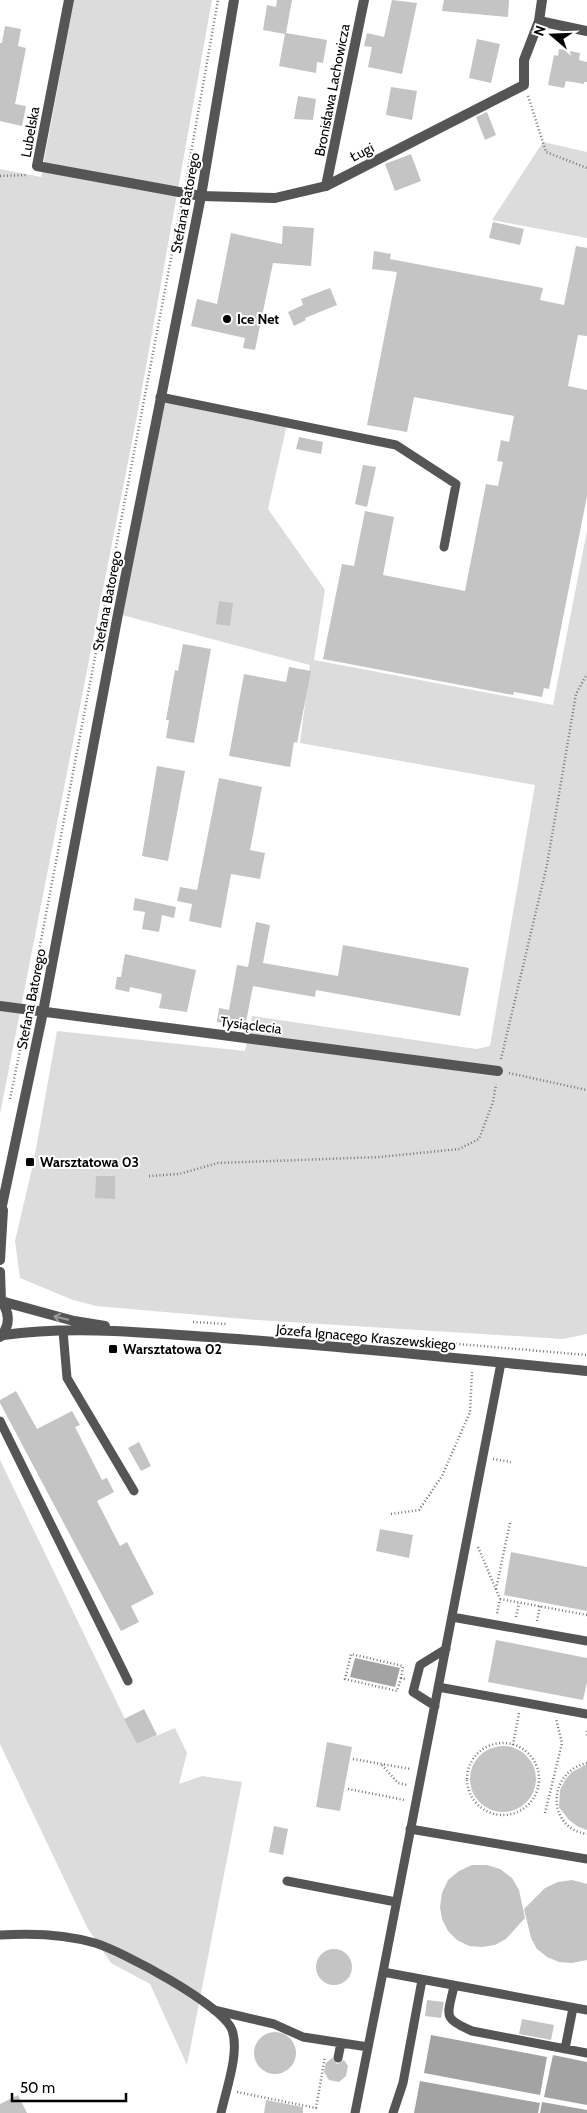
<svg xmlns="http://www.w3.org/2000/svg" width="587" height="2113" font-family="Cabin,sans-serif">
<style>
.green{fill:#dcdcdc}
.water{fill:#a3a3a3}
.building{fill:#c4c4c4}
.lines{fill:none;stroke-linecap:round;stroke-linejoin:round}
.path{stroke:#777;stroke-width:2.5;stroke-dasharray:1 2.5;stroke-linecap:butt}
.service{stroke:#555;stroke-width:9}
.minor{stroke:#555;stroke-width:10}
.tertiary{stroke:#555;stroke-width:10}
.oneway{stroke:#999}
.poi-dot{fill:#000;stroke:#fff;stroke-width:2}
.labels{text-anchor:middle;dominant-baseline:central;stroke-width:4;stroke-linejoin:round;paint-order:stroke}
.street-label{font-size:14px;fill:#000;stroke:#fff}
.poi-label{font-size:14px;font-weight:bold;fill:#000;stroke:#fff;text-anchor:start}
</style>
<rect width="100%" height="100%" fill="#fff"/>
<path class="green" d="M74,0H212L138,411L0,1114V169L41,177Z
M543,142L587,152V238L492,220Z
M160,397L287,424L268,509L325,590L314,660L553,705L587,531V1334L563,1339L257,1320L96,1306L73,1300L20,1278L15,1241L34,1160L57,1031L245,1051L252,1016L476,1049L490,1046L535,785L300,743L310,665L118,614Z
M0,1460L137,1744L175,1728L187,1753L179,1784L202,1776L242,1782L187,2065L150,1984L111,1963L87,1927L0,1744Z"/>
<path class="water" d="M355,1658L400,1668L395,1687L350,1677Z
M431,2035L547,2057L540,2095L424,2073Z
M553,2055L587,2062V2105L544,2097Z
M420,2081L540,2103L538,2113H414Z
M542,2102L587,2110V2113H540Z"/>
<path class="building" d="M277,0H292L286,33L327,40L323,63L317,62L316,73L279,66L285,34L263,30L267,5L276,7Z
M392,0L417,3L402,74L368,67L372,47L364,46L367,33L384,37Z
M444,0H509L508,17L442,11Z
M5,26L21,29L18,46L26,48L15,104L26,106L22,126L0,121V43H2Z
M477,39L500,44L491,83L469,78Z
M559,49L580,53L579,60L587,62V82H584V84L566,81L564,88L548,85L554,55L558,56Z
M391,87L417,91L412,120L386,115Z
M298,96L316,99L313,120L294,119Z
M487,112L496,135L485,140L476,117Z
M411,154L421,181L395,191L385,164Z
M493,222L524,229L520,245L489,238Z
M283,226L314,228L311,266L273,263L255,350L243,348L245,338L191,326L197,299L217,304L231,233L282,244Z
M576,246L587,248V336L578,335L568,386L587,390V496L549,689L544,688L542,697L514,692L513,695L323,659L342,564L354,566L365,511L394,517L383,575L465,591L486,484L498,486L503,462L497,461L501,440L509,442L514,416L414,397L407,432L367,425L397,272L372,269L374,251L391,254L390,259L543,288L540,300L564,305Z
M330,288L337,305L305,318L306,320L294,326L288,312L303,305L301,299Z
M299,437L323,442L321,454L296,449Z
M363,465L376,467L367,507L355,504Z
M219,601L233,603L230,626L216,624Z
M183,644L211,649L194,743L166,738L169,720H166L175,670L178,671Z
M289,667L311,671L297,743L294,742L290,767L229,756L244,674L286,682Z
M157,766L185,771L168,861L142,856Z
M219,778L262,787L250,850L265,853L260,879L231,874L221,928L189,921L192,904L177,901L180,887L197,890Z
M135,898L176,907L174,918L162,915L159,932L142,929L145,912L133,910Z
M256,922L270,925L263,963L338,976L343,945L469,968L460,1016L316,990L315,997L253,986L245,1027L217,1022L219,1008L229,1010L237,965L248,967Z
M125,954L196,970L187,1012L159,1008L162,994L130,987L129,992L115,989L117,977H121Z
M96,1176H115V1199L95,1198Z
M16,1391L37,1429L72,1411L80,1425L75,1427L102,1480L107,1478L114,1492L97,1501L120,1546L127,1542L154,1594L131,1606L139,1622L121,1631L0,1403V1400Z
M139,1442L151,1466L141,1471L128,1448Z
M380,1529L413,1535L409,1558L376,1551Z
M511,1552L587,1567V1611L504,1595Z
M496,1640L587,1658V1682L583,1700L488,1682Z
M144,1709L157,1735L137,1744L124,1719Z
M327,1742L352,1747L340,1811L316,1807Z
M470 1779a33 33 0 1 1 66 0a33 33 0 1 1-66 0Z
M587,1764V1830L577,1826L569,1820L559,1807L560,1790L565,1780L572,1772Z
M274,1826L288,1829L283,1855L269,1852Z
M472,1865H487L500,1869L512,1878L519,1890L525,1918L506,1939L495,1945L482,1947L469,1946L457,1940L448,1931L442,1919L440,1907L442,1893L448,1880L459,1871Z
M572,1880L587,1884V1960L572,1963L559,1962L547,1957L537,1949L531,1938L524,1909L545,1888L558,1882Z
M316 1967a18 18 0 1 1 36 0a18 18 0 1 1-36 0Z
M427,2000L444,2002L441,2018L425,2016Z
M522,2019L554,2025L551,2040L519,2034Z
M254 2053a21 21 0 1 1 42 0a21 21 0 1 1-42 0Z
M332,2058L337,2064L344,2060L348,2066L346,2076L339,2082L329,2080L324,2072L326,2063Z
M18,2095L27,2113H0V2104Z
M266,2100L303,2107V2113H264Z"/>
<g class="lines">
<path class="path" d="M528,96L546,152L587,168
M0,176L28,175
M186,181L218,0
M30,998L181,206
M501,1059L547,865L576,694L587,674
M509,1073L587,1090
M10,1099L26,1021
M149,1176L179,1174L218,1163L380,1157L459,1149L479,1139L493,1102L496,1084
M193,1322L227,1324
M435,1342L587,1355
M493,1459L511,1462
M391,1514L419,1510L442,1476L470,1412L472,1372
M478,1547L500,1599L497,1614
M496,1589L510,1523
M500,1599L587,1615
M516,1617L519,1603
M537,1621L540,1606
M401,1678L397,1691L345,1679L351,1654L403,1666L401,1678L405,1679
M587,1731V1737
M467 1779a36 36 0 1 1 72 0a36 36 0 1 1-72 0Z
M513,1745L519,1713
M353,1759L411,1769
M587,1763C547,1772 546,1828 587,1834
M382,1765L398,1783L408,1785
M348,1789L405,1800
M545,1813L562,1743L556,1719
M237,2092L316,2108L325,2057"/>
<path class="service" d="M160,397L396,445L456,484L444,547
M63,1331L67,1378L134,1491
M501,1363L383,1972L587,2010
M0,1421L128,1681
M452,1617L587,1641
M438,1687L587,1714
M435,1706L413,1692L420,1665L446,1649
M410,1829L587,1859
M287,1881L396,1902
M0,1935C31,1933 65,1934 95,1943C122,1951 223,2005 232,2030C240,2052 226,2090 221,2113
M454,1986C448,2015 441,2018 472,2031L587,2053
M214,2010L274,2024L303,2037L368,2047
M565,2049L573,2008
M338,2058L341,2043
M355,2113L383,1972
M393,2113L403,2083L422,1980"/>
<path class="minor" d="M69,0L37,166L201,196L275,198L326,186L524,85V60L539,21L542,0
M539,21L587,31
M326,186L364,0
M0,1006L498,1071"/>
<path class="tertiary" d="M0,1215L43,1012L118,614L201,196L234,0
M0,1260L3,1210
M0,1272L1,1301
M0,1300C10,1311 11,1326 0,1337
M1,1301L74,1321L105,1326
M3,1335C75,1325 149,1333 222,1338C344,1346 465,1359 587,1371"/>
</g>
<defs><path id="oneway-shaft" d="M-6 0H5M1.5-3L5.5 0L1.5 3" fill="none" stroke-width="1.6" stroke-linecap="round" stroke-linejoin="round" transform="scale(1.25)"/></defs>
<use class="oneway" href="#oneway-shaft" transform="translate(61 1318) rotate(-166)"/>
<g class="poi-dot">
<circle cx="227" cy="319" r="5"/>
<rect x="25" y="1157" width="10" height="10" rx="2.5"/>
<rect x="108" y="1344" width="10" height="10" rx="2.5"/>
</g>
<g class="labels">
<g class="street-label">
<text transform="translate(332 90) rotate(-79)">Bronisława Lachowicza</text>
<text transform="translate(30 132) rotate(-80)">Lubelska</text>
<text transform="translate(362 152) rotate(-27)">Ługi</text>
<text transform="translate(185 203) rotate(-79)">Stefana Batorego</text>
<text transform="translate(107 601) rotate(-79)">Stefana Batorego</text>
<text transform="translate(31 999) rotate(-79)">Stefana Batorego</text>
<text transform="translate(251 1025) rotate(7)">Tysiąclecia</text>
<text transform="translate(366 1337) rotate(5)">Józefa Ignacego Kraszewskiego</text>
</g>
<g class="poi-label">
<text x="237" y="319">Ice Net</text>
<text x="40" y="1162">Warsztatowa 03</text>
<text x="123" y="1349">Warsztatowa 02</text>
</g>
</g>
<g transform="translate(552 35) rotate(289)" stroke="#ffffff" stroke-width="4" paint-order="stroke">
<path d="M0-4L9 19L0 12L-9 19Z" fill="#000000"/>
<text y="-8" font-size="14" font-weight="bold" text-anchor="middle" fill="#000000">N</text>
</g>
<path d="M12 2093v8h114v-8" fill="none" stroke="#000000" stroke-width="2.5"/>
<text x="20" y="2093" font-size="15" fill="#000000" stroke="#ffffff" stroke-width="4" paint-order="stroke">50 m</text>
</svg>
